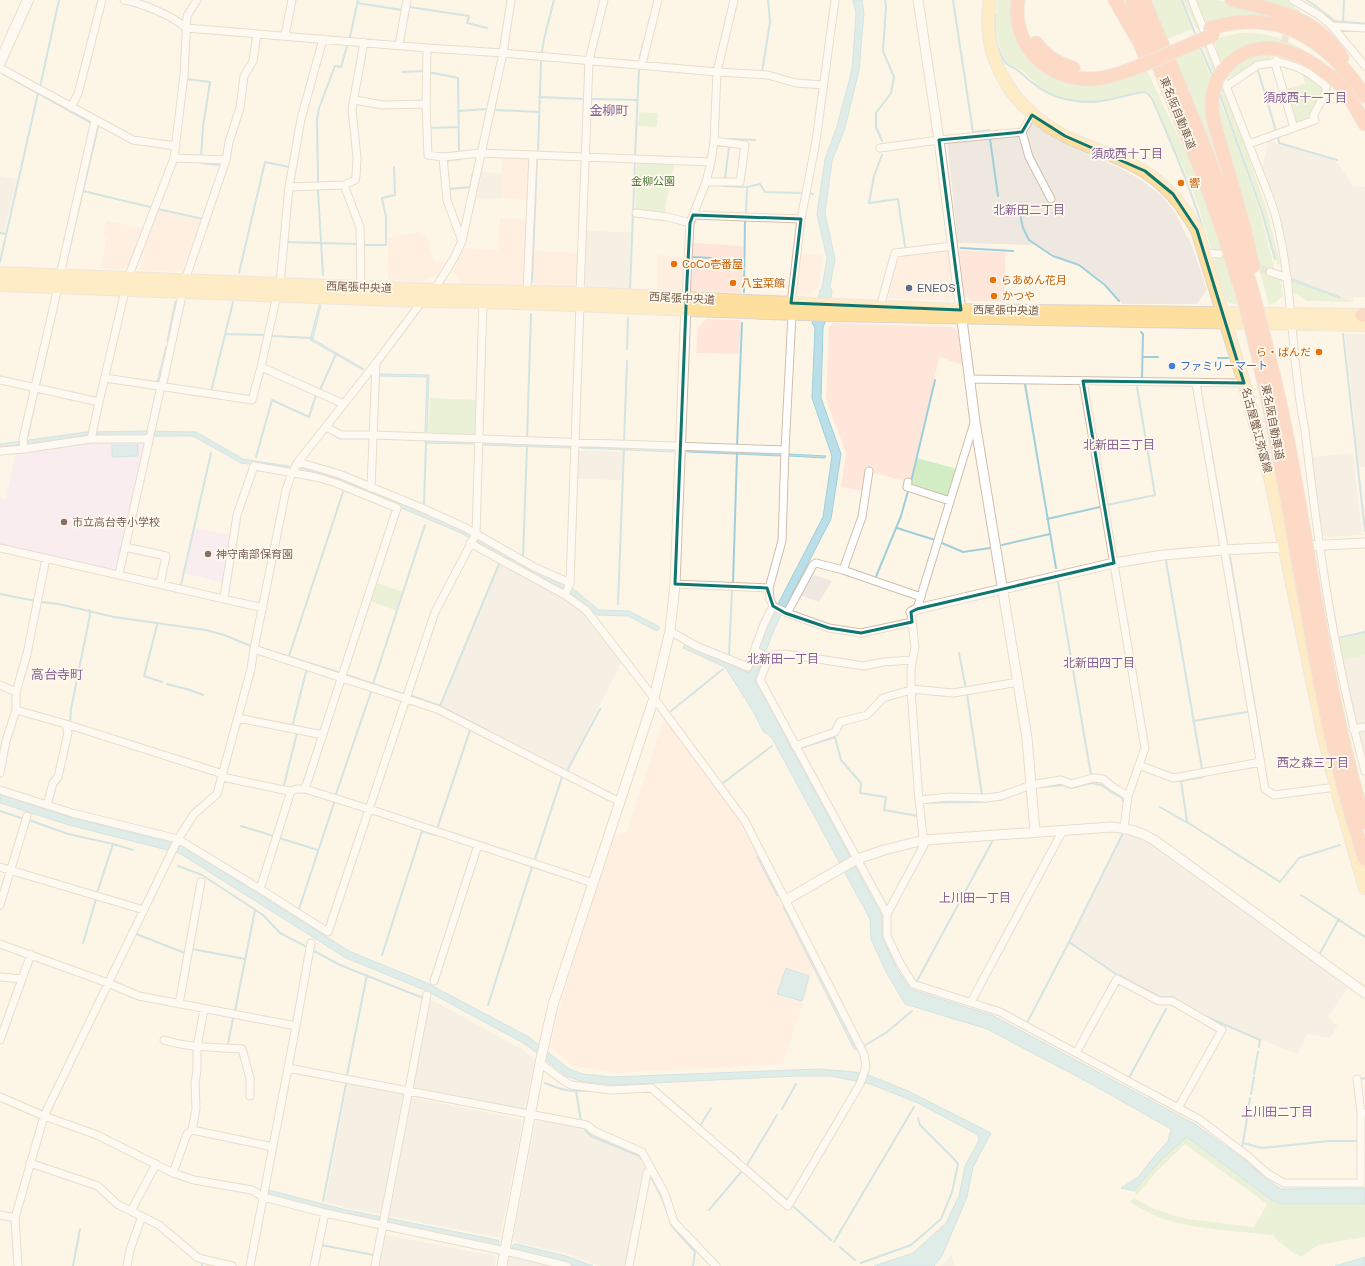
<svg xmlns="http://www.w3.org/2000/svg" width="1365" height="1266" font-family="Helvetica,'Noto Sans JP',sans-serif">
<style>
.commercial{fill:#fee7da}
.industrial{fill:#eee8e1}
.education{fill:#f3e3fa}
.green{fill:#d2ecc4}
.water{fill:#badfe8;stroke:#a0cfdb}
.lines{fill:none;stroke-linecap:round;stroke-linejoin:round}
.stream{stroke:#a0cfdb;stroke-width:2}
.minor-tunnel{stroke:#dcd0c0;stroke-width:7;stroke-dasharray:7 3.5;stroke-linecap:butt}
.minor-casing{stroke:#d0beab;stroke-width:9}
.tertiary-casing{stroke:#d0beab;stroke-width:11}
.secondary-casing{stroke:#d3bfa9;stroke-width:12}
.primary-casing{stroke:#dcd5d0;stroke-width:14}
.motorway-casing{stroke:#dcd5d0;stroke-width:15}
.minor{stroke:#fff;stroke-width:7}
.tertiary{stroke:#fff;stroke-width:9}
.secondary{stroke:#fff;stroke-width:10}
.primary{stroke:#fedf9d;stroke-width:12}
.motorway{stroke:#fab99b;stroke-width:13}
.motorway-bridge-casing{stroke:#dcd5d0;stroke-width:15;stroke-linecap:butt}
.motorway-bridge{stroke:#fab99b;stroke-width:13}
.marked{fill:none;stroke:#0f766e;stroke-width:3;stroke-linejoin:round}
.food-dot{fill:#e8710a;stroke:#fff9ee;stroke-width:1.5}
.service-dot{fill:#5c6f8a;stroke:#fff9ee;stroke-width:1.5}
.shop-dot{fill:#3f7fe0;stroke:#fff9ee;stroke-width:1.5}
.education-dot{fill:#8d6e63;stroke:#fff9ee;stroke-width:1.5}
.labels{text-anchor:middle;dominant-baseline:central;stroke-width:3.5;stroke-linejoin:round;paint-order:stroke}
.street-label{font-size:11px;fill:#795d49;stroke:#fff9ee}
.park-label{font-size:11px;fill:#4c7a3e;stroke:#fff9ee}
.food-label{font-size:11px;fill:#c56008;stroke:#fff9ee;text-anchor:start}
.service-label{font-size:11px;fill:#4e5e75;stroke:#fff9ee;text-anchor:start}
.shop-label{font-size:11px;fill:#366cbe;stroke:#fff9ee;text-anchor:start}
.education-label{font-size:11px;fill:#785e54;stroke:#fff9ee;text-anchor:start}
.neighbourhood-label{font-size:12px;fill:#876195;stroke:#fff9ee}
.quarter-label{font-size:13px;fill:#876195;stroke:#fff9ee}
</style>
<rect width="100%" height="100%" fill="#fdf6e7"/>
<path class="commercial" d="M502,158L528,159L531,162L529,200L501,198Z
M157,210L201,220L182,272L139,270L145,254L140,252Z
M500,218L529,220L525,284L522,286L461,283L453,272L464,248L498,250Z
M106,220L144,229L129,268L126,269H100L107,238L103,236Z
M420,232L421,236L426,235L434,261L447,260L436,276L422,282L388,280V238Z
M692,243L743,246L742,293L692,291L690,290Z
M959,250L1005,252L1006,302L971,301L964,295Z
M534,251L579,253L578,284L575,287L533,285Z
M948,251L953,295L949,300L883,298L897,256L919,253V255Z
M800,252L824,256L818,287L810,295L798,294L796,292Z
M658,255L684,257L683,289L681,291L657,290Z
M706,319L741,320L739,354L696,353L698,328Z
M833,323L953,327L959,332L963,365L939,357L911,483L867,471L863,491L841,487L846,453L826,400L829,327Z
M668,721L745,825L785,906L783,908L814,969L783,1064L614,1073L572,1065L550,1047L563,995L613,837L627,832L663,722Z"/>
<path class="industrial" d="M1032,123L1059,141L1124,170L1141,180L1160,194L1174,211L1192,246L1207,290L1197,304H1122L1121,302L1106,284L1081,265L1060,258L1038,245L958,243L947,142L1026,132Z
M1268,141L1336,161L1353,186L1365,187V297H1353V302L1291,278L1277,214L1262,168Z
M482,172L502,173L501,199L477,198Z
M0,176L17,179L4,233L0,232Z
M586,231L631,232L629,289L586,287L585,285Z
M1345,334H1365V467H1359Z
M578,450L623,452L622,480L577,479Z
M1353,453L1362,535L1327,537L1321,533L1310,457Z
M500,563L580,608L585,612L622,661L567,770L441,706Z
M811,574L832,581L819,602L800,595Z
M1365,655V724L1360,725L1355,723L1343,660Z
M1365,730V760L1358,735L1362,731Z
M1124,833L1145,840L1349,986L1328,1017L1338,1026L1330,1038L1307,1034L1298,1054L1238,1031L1205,1015L1173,996H1160L1116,973L1070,942Z
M430,999L522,1049L535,1060L525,1107L522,1109L416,1089L413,1084Z
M348,1082L403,1093L405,1095L383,1212L380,1214L351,1209L325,1202Z
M414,1098L520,1119L523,1121L500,1238L388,1216L411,1100Z
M539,1119L581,1127L591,1136L638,1157L646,1170L627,1266H601L568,1254L516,1242L513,1239L536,1121Z
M386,1235L495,1256L496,1258L495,1266H377L383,1237Z
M513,1255L559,1266H508L510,1256Z
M951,1255L955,1266H941Z"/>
<path class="education" d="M143,440L146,443L119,565L110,570L0,545V497L6,499L16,452L87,442Z
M194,528L230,535L224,583L184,573Z"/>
<path class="green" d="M998,0H1013L1012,12L1056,77L1146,68L1199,181L1222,248L1238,304C1234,304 1229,304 1226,301C1219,295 1215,271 1212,261L1219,256L1218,251L1211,249L1196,199L1152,95L1147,91H1143C1131,94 1119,97 1107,100C1085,103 1057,99 1039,86C1033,82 1029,76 1023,71C1019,68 1010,67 1007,63C996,47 994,18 998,0Z
M1151,0H1181L1193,29L1167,39Z
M1184,0H1187L1198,27L1196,28Z
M1196,0H1215L1246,6L1290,20L1207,24Z
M1259,0H1289L1295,4L1293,11Z
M1239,33C1266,32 1288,38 1310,55L1309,56L1290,48L1221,65L1214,39Z
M1202,43H1204L1236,120L1266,208L1280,262L1278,266L1263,211Z
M1198,44L1238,147L1260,212L1275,270L1268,269L1269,275C1284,280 1281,281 1283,296L1276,302L1269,305L1223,136L1220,157L1215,159L1173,54Z
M1275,54C1267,62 1263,59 1255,62C1245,67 1237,83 1225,75L1250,55Z
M1301,70L1324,88L1310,120L1297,125L1294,123L1285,90L1305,84Z
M639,112L658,113L657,127L638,126Z
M637,162L674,164L664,215L635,212Z
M1292,281L1339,298L1340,297L1353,302L1307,301L1293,292Z
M430,398L478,400L477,432L474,436L428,435Z
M917,458L957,469L950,494L946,496L911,485Z
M374,582L403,592L397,611L368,600Z
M1365,633V655L1343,660L1339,639Z
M1187,1137L1271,1201L1281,1204H1365V1237L1318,1245L1301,1257C1290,1251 1281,1245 1273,1235C1237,1231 1198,1230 1163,1219C1152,1215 1141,1208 1130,1202L1134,1198L1154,1209L1187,1219L1254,1227L1267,1204L1185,1144L1155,1173L1137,1195L1134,1191C1150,1171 1167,1153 1187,1137Z"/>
<path class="water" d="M853,0H862L864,13L859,70L845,128L832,161L825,213L835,259L830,286L832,292L825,323L823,327L821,398L841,454L831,519L775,627L755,680L882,916V937L896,967L910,989L994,1016L1022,1031L1195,1124L1245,1160L1265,1178L1281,1189L1365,1188V1204H1281L1271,1200L1187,1137C1167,1153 1150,1171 1134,1191L1121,1188L1138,1177L1158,1152L1168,1141L1171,1129L1095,1086L987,1029L905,1004L886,972L871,939L870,919L772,738L763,731L753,711L725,667L683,648L685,644L749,673L767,625L823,517L832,456L812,398L815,328L812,323L820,290L822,288L827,258L817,214L825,159L837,126L852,70L856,13Z
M1306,0L1311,2L1336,21L1365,23V25L1336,24L1322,11Z
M1293,279L1340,297V298L1292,281Z
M175,301L177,302L169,341H167Z
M319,305H321L313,339L364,369L363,370L310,340Z
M166,346L168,347L159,382H157Z
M380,374L429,375L427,432H425L427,377L380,376Z
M147,431L196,432L243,459L289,466V470L241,463L193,436H88L0,448V444L87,432Z
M425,440L474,441V444L425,443Z
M482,442L571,445V448L482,445Z
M112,445H138V456L112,457Z
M581,445L673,449V452L581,448Z
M688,450L782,453V456L687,452Z
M789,454L826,456L825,458L789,456Z
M301,467L315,469L339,477L463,529L491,546L532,569L571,587L599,610L629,611L658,626L660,628L657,631L628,616L597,615L569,592L533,575L461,533L337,481L301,472Z
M0,794L69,817L181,845L349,951L427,983L529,1037L569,1069L583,1074L611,1077L819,1069L856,1072L866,1074L908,1091L991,1133L973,1167L967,1197L942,1256L934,1266H874L913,1253L946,1223L959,1196L965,1166L979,1140L978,1135L918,1103L870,1084L830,1076H797L614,1085L581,1081L566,1076L525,1044L427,991L346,958L179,853L69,825L0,803Z
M760,856L779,894L777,896L757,857Z
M785,906L857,1047V1050L854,1049L783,907Z
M786,968L809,976L802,1001L777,994Z
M269,1190L342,1209L497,1240L499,1241V1245L496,1246L340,1214L269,1196Z
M516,1244L566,1256L593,1266H574L560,1261L514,1251L512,1249L513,1245Z
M1365,1257V1266H1335Z"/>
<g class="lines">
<path class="stream" d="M953,0L973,132L989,130
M1182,0L1196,36
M357,3L402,10
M409,7L469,16L467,23L487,28
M995,15C994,30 996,49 1005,62C1008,67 1016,68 1020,72C1043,94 1061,102 1093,102C1106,101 1117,98 1129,95C1134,94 1139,92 1144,92C1149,93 1152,98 1154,103C1172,144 1190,186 1203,229
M1343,23L1344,0
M350,37L358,0
M1200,46L1213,77
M542,52L544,39L554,0
M640,58L643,44
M1257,67L1276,131
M402,72L424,71
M429,72L458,78L459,152
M762,72L770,22L768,0
M3,74L91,123
M187,79L210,82L203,127L201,157
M40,87L59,0
M1219,92L1262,212L1275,259
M539,97L585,99
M591,99L637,100
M495,110L539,112
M458,111L487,109
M430,128L459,127
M1278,136L1279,143L1337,160
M730,139L755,140
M990,139L998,196
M882,141L876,127V113L891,93L894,77L883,51L886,6L885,0
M538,152L541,61
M882,155L874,176L869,203L898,199L905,247
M635,156L639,69
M201,162V163L220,165L221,167
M446,164L449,160L460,159
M725,178L729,147
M318,181L317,120L319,108L335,66L341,67L347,46
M723,186L747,187L760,184L765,192L800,193
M449,188V189L470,187L473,173
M83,191L150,207
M318,191L323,275
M809,193L813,194
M158,209L203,219
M746,213L747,188
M1008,215L1020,214L1023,228L1029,240L1053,256L1079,265L1105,285L1119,301
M0,233L6,234
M287,242L321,243
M321,243L357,244
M364,245H386V217L382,198L395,195L394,167
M961,248L1013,251
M693,257L711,258
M0,262L38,93
M66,263L98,127
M239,273L265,162L289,167
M532,282L537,160
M630,289L635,163
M744,292L745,220
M226,334L265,335
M1343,334L1365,531
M272,336L312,338
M627,349L628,318
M1143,357H1158
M1218,358H1228
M1124,378H1142L1143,334L1141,332
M1025,384L1056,568
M39,385L54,320
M320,390L336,354
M211,392L233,302
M1206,421L1227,543
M28,435L37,392
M527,439L531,314
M624,442L627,361
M737,446L742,323
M256,457L272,400L309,417L316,395
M911,482L935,380
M424,504L426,442
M1107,505L1155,495L1137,387
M1047,519L1100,507
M897,528L935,540
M942,543L963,552L990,548
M1002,545L1050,534
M523,557L527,446
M1230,557L1263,756
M1166,561L1202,769
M875,579L901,516L908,491
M1058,582L1091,775
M733,584L737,453
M181,585L211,453
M0,594L41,602L59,604L114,617L206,630L224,635L251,646
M618,604L624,448
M157,625L144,676L162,682
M1338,638L1365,632
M261,648L338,672
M959,653L966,689
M289,656L343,492
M729,657L732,589
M347,675L403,694
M167,684L190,690L203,695
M373,684L425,525
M967,694L982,795
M412,696L438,705L490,732
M440,706L499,564
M671,711L723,669
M1193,721L1247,712
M70,723L71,709L90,615L89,610
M292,727L307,668
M801,748L835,737L841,760L861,783L860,793L886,797L884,810L918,816
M567,771L600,709
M723,783L772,746
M284,785L297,733
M1043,787L1064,785L1071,788L1092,783L1101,785L1110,791L1122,798L1123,801
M336,794L372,689
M925,803C948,801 976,804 997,800
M51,804L56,785L59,782
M1160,807L1186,822H1187L1280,882L1299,858L1340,845
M0,811L24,819
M29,820L68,834L113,844L133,850
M1187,821L1181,781L1203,777
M241,826L274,836
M438,826L470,730
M279,838L318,850
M535,859L562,777
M178,866L202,875L263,915L280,933L307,947
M97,893L113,844
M1301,895L1365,937
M299,909L334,803
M136,934L185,953
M1069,942L1116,974L1160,997H1172L1195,1010
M83,943L96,899
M192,949L245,959
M314,951L340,965L423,998
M382,955L422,831L435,835
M1319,955L1339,919
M917,981L993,840
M488,1005L532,867
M235,1011L255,910
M1205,1016L1260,1040L1259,1047
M1028,1021L1069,942L1122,835
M228,1044L233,1018
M864,1046L887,1032L912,1011
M1254,1074L1258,1052
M347,1075L367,975
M1129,1078L1166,1009
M1360,1079L1365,1078
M545,1083C554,1087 565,1091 575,1091C579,1091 583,1090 588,1091
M576,1091L581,1121
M640,1092H650
M1251,1094L1254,1077
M667,1097L693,1119
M782,1109L796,1084
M1248,1111L1250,1098
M701,1127L700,1126L711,1108
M585,1130L591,1136L639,1156L641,1159
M1364,1134L1365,1165
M1243,1143L1262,1148L1329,1141H1357
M1242,1148L1248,1113
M731,1152L739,1159
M747,1165L777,1115
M748,1167L786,1199
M651,1177L662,1198L668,1214
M323,1201L346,1084
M794,1207L831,1240
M709,1210L742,1171
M670,1222L671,1225L695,1252L693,1266
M834,1242L914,1107
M321,1245L374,1255
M840,1247L855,1260
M861,1263L911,1245L941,1219L952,1192L958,1164L952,1157L920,1125L918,1118
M73,1266L80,1229
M202,1266V1263"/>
<path class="minor-tunnel" d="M1280,52L1296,9
M1251,265L1270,272"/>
<defs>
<path id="minor" d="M124,0C142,3 173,16 186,28L427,48L503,53L717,72L768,75L796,83L823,85
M1192,0C1212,51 1233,103 1253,155C1260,174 1269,194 1275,214C1294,285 1290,358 1305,430C1318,544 1334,659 1365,771
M1293,0L1319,15L1332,26L1365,28
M1332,26L1365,66
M285,35L292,0
M399,45L407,0
M427,48L426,104L428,155L443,157L481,153L711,162
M1276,60L1275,63L1294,128
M642,64L658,0
M0,68L133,140L176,146
M1227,86L1258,65L1280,62L1299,68L1310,74L1326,86V92L1313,116L1315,120L1249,144
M354,100L383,105L426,104
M71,107L78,94L102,0
M1022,132L1029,157L1051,199
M880,148L939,140L1022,132L1032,115
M443,157L447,200L462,241
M174,158L226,160
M706,182H740L745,145L714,141
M344,185L360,227L361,287
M289,187L344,185L355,180L356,176L357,158L352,109L364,42
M636,213L668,217L690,223
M693,215L801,219
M1204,253L1219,254
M1270,272L1288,278
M60,275L95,120
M185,280L226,160L229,142L240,108L244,76L253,61L257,34
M280,284L289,187L301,119L323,39
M527,291L533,155
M433,292L454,258L462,241L503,53L511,0
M580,293L589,60L604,0
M277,295L261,367L344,404
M686,298L690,223L706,182L711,162L714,141L717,72L734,0
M791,303L801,219L816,141L835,0
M880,307L895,253L953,246
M792,314L785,450L782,541L769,588L770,599L773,606L787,613L829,628L861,633L912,622
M105,378L252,400L261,367
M969,379L1244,383
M0,380L99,402L128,278L174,158L184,75L187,16L197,0
M1083,381L1145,748L1128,796L1124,828
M1196,383L1265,789L1274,795L1336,787
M162,387L183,291
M326,427L341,435H374L785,450
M151,431L161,386
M91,439L99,402
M24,449L23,439L58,287
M0,451L24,449L91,439H149
M298,462L339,474L422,508L464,527L534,567L570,583
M908,482L907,487L950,501
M371,488L376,363
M470,543L565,595L586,610L654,698L745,821L864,1054L866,1067L860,1084L788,1206L651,1088L611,1090L571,1085L561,1079L540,1063
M125,547L166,556L160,584
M0,548L263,608
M843,570L862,517L869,471
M119,574L150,436
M675,584L769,588
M565,595L570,583L580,305
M224,598L237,515L254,466L316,477L336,483L397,508L305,789
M917,609L974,423
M787,613L813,565L816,563L843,570L921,597
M670,631L696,646L748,667L764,624L773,606
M254,649L437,709L620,802
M754,651L769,657L773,655L785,654L864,666L883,662L912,660
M769,657L760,680L887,914V936L900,963L913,984L1000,1012L1178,1108L1199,1119L1249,1157L1268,1174L1284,1183H1361V1113H1365
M0,685L16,692
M911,689L953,693L1019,682
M16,710L66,724L223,774
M238,718L323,735
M1353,729L1365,727
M795,746L835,732L840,722L867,715L883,698L911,690
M1139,765L1173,778L1261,762
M0,773L6,741L16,710V692L27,654L46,558
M222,777L279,789L291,791L297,789H305L369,809L593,883
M0,790L72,813L178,839L260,889L328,932L435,612L476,534L483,301
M919,800L949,797L986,798L1001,796L1031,785L1061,780L1071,784L1093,778L1103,779L1113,787L1128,796
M47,805L53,783L58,777L68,733L66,724
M0,867L144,910
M260,889L291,791
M0,905L27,816
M887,914L924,845L919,800L911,689V669L915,647L911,612
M0,944L108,983L139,996L296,1026L250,1266
M0,977L22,979
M434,981L478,845
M971,1002L1063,830
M179,1004L201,882
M296,1026L311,943
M0,1040L31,954
M164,1040C189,1048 215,1047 242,1049L250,1078V1096
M1076,1053L1117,979L1159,1001H1172L1222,1030L1178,1108
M288,1068L587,1125L594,1131L642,1152L665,1194L674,1222L716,1266
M1357,1079L1361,1113
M0,1097L44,1116L97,1135L173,1173L187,1134L192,1130L196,1109L195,1083L197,1070V1047L204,1009
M192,1130L273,1147
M30,1163L98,1186L117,1204L159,1225L198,1258L232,1266
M173,1173L194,1180L252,1190L263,1197L325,1213L505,1251L567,1266
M131,1211L156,1164
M0,1215L15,1218
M18,1266L15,1218L44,1116L178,839L194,814L217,794L251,669L254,649L286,490L292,473L298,462L376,363L423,300
M127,1266L130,1250L142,1216
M314,1266L325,1213
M375,1266L427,995
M629,1266L647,1173L651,1168"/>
<path id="tertiary" d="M918,0L939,140L975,422L1027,738L1035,832
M911,612L917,609L1114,563L1163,555L1224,550L1365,543
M786,900L857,859L884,850L924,840L1112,827C1128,828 1141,832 1154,840L1365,993
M502,1266L540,1063L553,1005L654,698L670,631L675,584L686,305"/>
<path id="secondary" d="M0,62L28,0"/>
<path id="primary" d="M990,0C980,59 1014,110 1065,136C1091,149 1121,156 1145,172C1169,187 1183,207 1197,230L1244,383L1271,482L1323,733L1336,787L1365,888
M0,273L435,290L580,293L835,305L961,310L1365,315
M0,285L422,301C559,302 696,312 834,315C1011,320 1188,321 1365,325"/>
<path id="motorway" d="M1018,0C1011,44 1046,80 1090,79C1107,79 1124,72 1140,66
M1115,0L1140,43L1145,55
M1132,0L1206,183L1224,235L1243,296
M1144,0C1168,60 1195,120 1217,181C1230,218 1242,256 1253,294
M1232,0C1273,9 1319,18 1342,58
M1210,28C1279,7 1327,40 1365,96
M1036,43C1045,56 1058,64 1073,68
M1224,69C1254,36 1292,47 1323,71C1329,75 1336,79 1340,85C1350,96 1357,111 1365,124
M1212,97V111L1214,122L1244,227L1253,266
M1362,315H1365"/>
</defs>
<use href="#minor" class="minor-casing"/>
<use href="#tertiary" class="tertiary-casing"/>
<use href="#secondary" class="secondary-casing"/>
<use href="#primary" class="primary-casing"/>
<use href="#motorway" class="motorway-casing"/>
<use href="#minor" class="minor"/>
<use href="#tertiary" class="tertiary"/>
<use href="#secondary" class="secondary"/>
<use href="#primary" class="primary"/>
<use href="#motorway" class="motorway"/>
<defs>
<path id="motorway-bridge" d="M1140,66L1213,35
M1212,97L1217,79L1224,69
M1253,294C1265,340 1277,386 1286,432C1312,563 1326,696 1365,823
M1243,296C1272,403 1289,512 1309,621C1323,701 1339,782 1365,859"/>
</defs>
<use href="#motorway-bridge" class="motorway-bridge-casing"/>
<use href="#motorway-bridge" class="motorway-bridge"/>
</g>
<path d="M0 0H1365V1266H0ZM1032,115L1065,136L1145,171L1173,194L1197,230L1244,383L1083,381L1114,563L917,609L911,612L912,622L861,633L829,628L785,613L773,606L767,588L675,584L687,281L690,223L693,215L801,219L791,303L961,310L939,140L1022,132Z" fill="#fdf6e7" fill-opacity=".55" fill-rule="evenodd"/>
<path class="marked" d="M1032,115L1065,136L1145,171L1173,194L1197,230L1244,383L1083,381L1114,563L917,609L911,612L912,622L861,633L829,628L785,613L773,606L767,588L675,584L687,281L690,223L693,215L801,219L791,303L961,310L939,140L1022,132Z"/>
<g class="food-dot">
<circle cx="1181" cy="183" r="4"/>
<circle cx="674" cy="264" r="4"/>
<circle cx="993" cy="280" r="4"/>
<circle cx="733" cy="283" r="4"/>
<circle cx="994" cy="296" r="4"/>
<circle cx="1319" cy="352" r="4"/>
</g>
<circle class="service-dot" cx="909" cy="288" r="4"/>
<circle class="shop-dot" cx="1172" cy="366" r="4"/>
<g class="education-dot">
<circle cx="64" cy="522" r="4"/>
<circle cx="208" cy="554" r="4"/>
</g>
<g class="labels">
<g class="street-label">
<text transform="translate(1178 113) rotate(68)">東名阪自動車道</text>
<text transform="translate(359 287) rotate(2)">西尾張中央道</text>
<text transform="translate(682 298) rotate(3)">西尾張中央道</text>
<text transform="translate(1006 310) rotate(1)">西尾張中央道</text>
<text transform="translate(1273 422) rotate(79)">東名阪自動車道</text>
<text transform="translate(1257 430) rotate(75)">名古屋蟹江弥富線</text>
</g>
<g class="park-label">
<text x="653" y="181">金柳公園</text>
</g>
<g class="food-label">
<text x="1189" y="183">響</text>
<text x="682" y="264">CoCo壱番屋</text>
<text x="1001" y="280">らあめん花月</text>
<text x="741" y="283">八宝菜館</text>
<text x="1002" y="296">かつや</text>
<text x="1311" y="352" text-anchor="end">ら・ばんだ</text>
</g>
<g class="service-label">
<text x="917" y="288">ENEOS</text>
</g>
<g class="shop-label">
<text x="1180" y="366">ファミリーマート</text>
</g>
<g class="education-label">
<text x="72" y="522">市立高台寺小学校</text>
<text x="216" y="554">神守南部保育園</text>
</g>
<g class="neighbourhood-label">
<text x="1305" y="98">須成西十一丁目</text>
<text x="1127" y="154">須成西十丁目</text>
<text x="1029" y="210">北新田二丁目</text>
<text x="1119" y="445">北新田三丁目</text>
<text x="783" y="659">北新田一丁目</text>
<text x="1099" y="663">北新田四丁目</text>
<text x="1313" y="763">西之森三丁目</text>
<text x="975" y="898">上川田一丁目</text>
<text x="1277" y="1112">上川田二丁目</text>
</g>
<g class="quarter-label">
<text x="609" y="110">金柳町</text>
<text x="57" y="674">高台寺町</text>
</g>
</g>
</svg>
